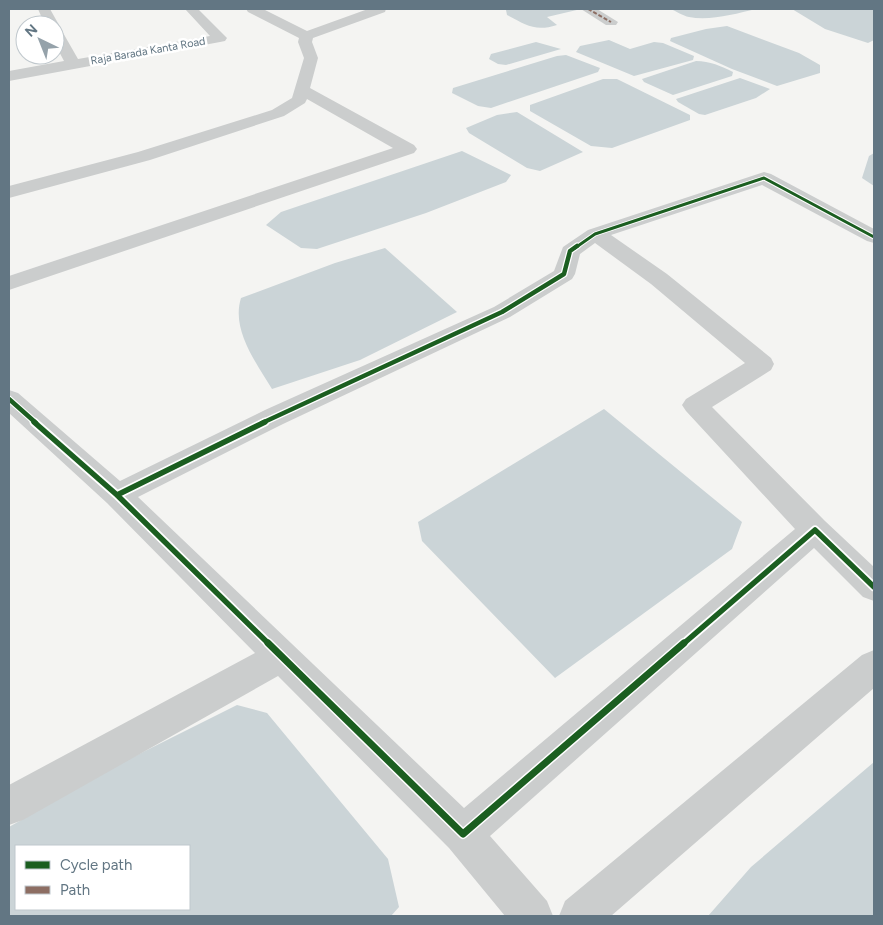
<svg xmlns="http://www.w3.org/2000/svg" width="883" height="925" font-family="Figtree,sans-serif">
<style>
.water{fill:#cbd4d7;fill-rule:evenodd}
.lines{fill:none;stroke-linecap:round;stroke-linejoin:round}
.minor{fill:#cbcdcd;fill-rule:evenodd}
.quiet{stroke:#8d6e63;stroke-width:2;stroke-dasharray:4 2;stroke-linecap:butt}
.cycleway-far3-casing{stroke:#fff;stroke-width:5}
.cycleway-far2-casing{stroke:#fff;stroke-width:7}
.cycleway-far1-casing{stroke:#fff;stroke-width:9}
.cycleway-casing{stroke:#fff;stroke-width:10}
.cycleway-far3{stroke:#1b5e20;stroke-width:3}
.cycleway-far2{stroke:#1b5e20;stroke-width:4.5}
.cycleway-far1{stroke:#1b5e20;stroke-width:5.5}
.cycleway{stroke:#1b5e20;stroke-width:7}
.labels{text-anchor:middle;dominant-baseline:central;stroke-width:5;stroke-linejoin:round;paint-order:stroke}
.far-street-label{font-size:11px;fill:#627683;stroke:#fff}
</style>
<rect width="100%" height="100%" fill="#f4f4f2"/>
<path class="water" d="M508,9H581L547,17L557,25C535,32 526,25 507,15L506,10Z
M671,9H756C735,14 710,21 689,17C683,16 676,11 671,9Z
M792,9H874V40L868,43L825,29Z
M727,26L799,53L820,65V73L777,86L732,69L670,41L671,38L706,29Z
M609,40L630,49L654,42L663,43L694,56L693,60L634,76L576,52L580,46Z
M536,42L561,49L506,65L498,64L489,59L491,54Z
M566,55L600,68L598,72L491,108L478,106L452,93L453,88L557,56Z
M696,61C710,61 721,66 733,72L732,76L673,95L644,82L642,79Z
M740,78L770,89L756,98L705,115L699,114L678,102L676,99Z
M603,79H617L690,115V120L612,148L591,146L530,111V105Z
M517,112L583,152L540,171L527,168L469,133L466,128L497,115Z
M462,151L511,175L506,182L426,213L317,249L301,248L266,225L281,212Z
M874,153V186L862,178L869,156Z
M385,248L457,312L360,360L272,389C256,362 231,330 241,298L335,263Z
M604,409L742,522L732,549L555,678L422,541L418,522Z
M237,705L267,713L388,859L399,907L391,916H9V827L129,759ZM16,846H189V909H16Z
M874,762V916H708L751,867Z"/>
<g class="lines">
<path class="minor" d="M38,9H50L59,25L57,27L62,31L78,59L210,36L185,9H198L227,38L225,41L220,42L9,81V71L64,61L55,44V25H45Z
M246,9H263L307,31L368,9H386L385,12L313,38L312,42L318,58L310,88L414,145L417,149L414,153L9,290V276L393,148L307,99L305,103L284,116L150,160L9,198V186L138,152L272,110L292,98L304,58L298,42L299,38L248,12Z
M581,9H597L618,22L616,25H606Z
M764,172L771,174L874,229V243L867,241L762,185L611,235L667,274L771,358L774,364L771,370L712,407L825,521L874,567V601L863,597L814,548L490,836L547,901L553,916H505L449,848L278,676L23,820L9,825V785L255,653L107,503L9,413V390L18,393L120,481L265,410L494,307L554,271L563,247L588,230ZM595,243L651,284L745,363L686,399L682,405L686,411L795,529L464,808L138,497L283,424L510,317L572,279L575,274L580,254Z
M874,650V688L611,916H559L565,901L862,655Z"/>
<path class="quiet" d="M588,9L611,22"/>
<defs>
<path id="cycleway-far3" d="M575,248L595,234L764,178L874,237"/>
<path id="cycleway-far2" d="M9,399L36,423
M262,423L502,312L564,274L570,251L577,246"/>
<path id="cycleway-far1" d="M34,422L117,495L270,645
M117,495L265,422
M682,645L815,530L874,587"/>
<path id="cycleway" d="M268,643L463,834L684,643"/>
</defs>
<use href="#cycleway-far3" class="cycleway-far3-casing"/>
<use href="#cycleway-far2" class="cycleway-far2-casing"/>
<use href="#cycleway-far1" class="cycleway-far1-casing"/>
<use href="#cycleway" class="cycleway-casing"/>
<use href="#cycleway-far3" class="cycleway-far3"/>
<use href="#cycleway-far2" class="cycleway-far2"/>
<use href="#cycleway-far1" class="cycleway-far1"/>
<use href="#cycleway" class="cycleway"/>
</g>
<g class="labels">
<g class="far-street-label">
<text transform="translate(148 51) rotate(-10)">Raja Barada Kanta Road</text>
</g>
</g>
<rect width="883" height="925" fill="none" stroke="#627683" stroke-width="20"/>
<rect x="15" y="845" width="175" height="65" fill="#ffffff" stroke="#c0c8cd"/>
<rect x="25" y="861" width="25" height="8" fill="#1b5e20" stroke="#c0c8cd"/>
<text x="60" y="870" font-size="15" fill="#627683">Cycle path</text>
<rect x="25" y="886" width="25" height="8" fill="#8d6e63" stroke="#c0c8cd"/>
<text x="60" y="895" font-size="15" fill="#627683">Path</text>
<g transform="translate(40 40) rotate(317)"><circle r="24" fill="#ffffff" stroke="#c0c8cd"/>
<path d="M0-4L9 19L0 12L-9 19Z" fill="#95a2aa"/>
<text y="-8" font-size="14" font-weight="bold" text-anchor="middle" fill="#627683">N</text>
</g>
</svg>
